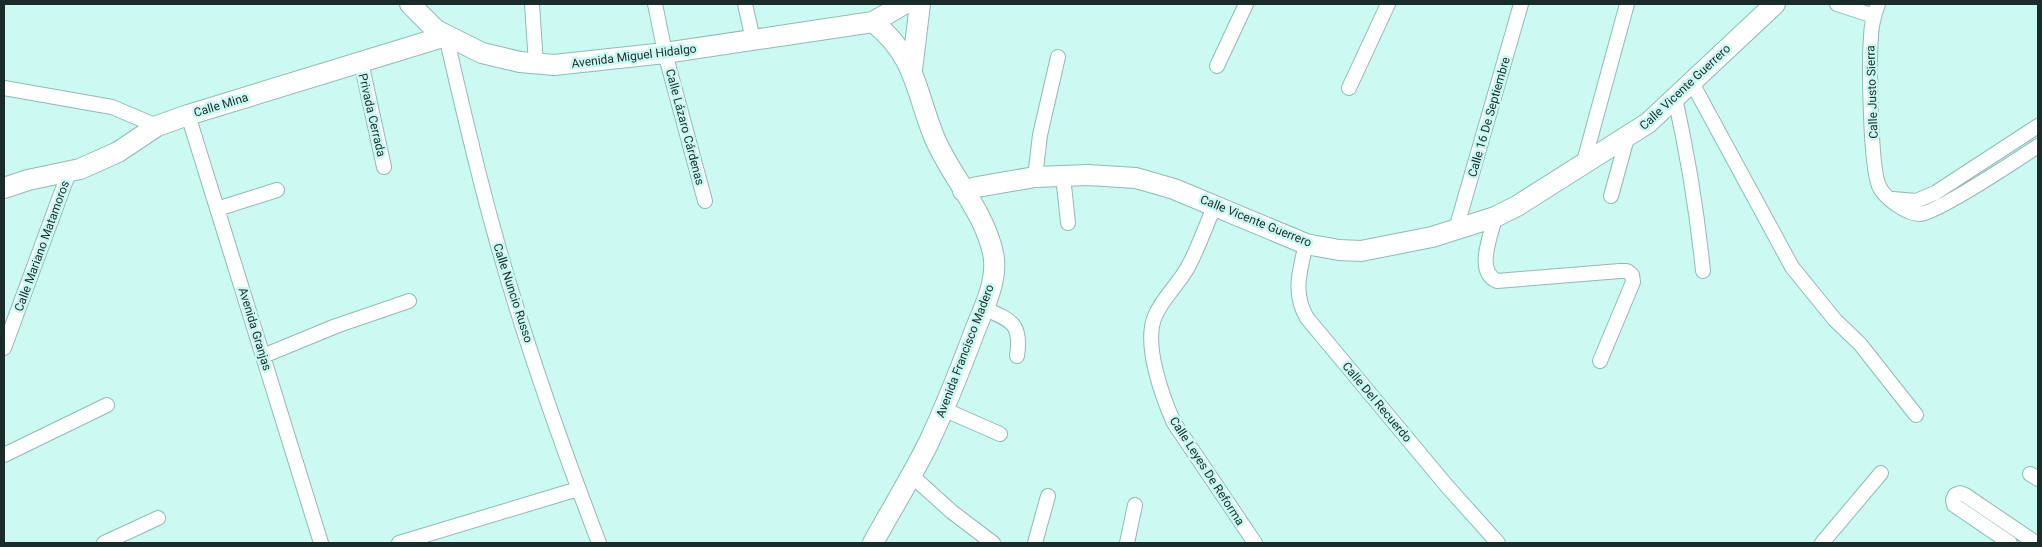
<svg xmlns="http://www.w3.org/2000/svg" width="2042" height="547" font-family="Roboto,sans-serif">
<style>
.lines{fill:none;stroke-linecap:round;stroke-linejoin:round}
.street-casing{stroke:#8ebbb5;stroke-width:16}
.secondary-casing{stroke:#8ebbb5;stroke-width:22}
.street{stroke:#fff;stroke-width:14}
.secondary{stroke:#fff;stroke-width:20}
.labels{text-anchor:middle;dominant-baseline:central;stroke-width:5;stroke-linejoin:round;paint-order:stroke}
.street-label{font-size:12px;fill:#1a2c2a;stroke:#cbfaf3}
</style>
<rect width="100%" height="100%" fill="#cbfaf3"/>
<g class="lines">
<defs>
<path id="street" d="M532,4L536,64
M655,4L665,53L705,201
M745,4L753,40
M1837,4L1874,16
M1878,4C1874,15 1871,26 1871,37C1869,61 1870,172 1880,188C1886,199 1907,214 1920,214C1935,214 2020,158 2038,146
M446,36C461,101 476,167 494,231C523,337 560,441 599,543
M361,62L384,167
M1217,66L1246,4
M1691,81L1792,267L1835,320L1860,344L1916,415
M4,88L112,107L157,126
M1349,88L1388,4
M1675,98C1688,156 1697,212 1703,271
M188,115L321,543
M1583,165L1627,4
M1063,176L1068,223
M1035,177L1040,135L1058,57
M1611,196L1627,138
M1893,199L1916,201L1935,193L2038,126
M1215,205C1206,225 1199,246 1189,265C1180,283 1163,297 1155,316C1143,344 1162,396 1174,423L1255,543
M217,209L277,190
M1495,217C1491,236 1475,271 1497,281L1620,271H1627L1632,275L1633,282L1600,361
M1456,229L1521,4
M1306,244C1300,270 1292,293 1307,318L1446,485L1498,543
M983,308C1011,320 1022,323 1017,356
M4,348L69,172
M263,356L336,326L409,301
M943,409L1000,434
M4,455L107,405
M2030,474L2038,479
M911,475L952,512L993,543
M104,543L158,518
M399,543L578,489
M1035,543L1048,496
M1127,543L1135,505
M1822,543L1881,473
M2010,543L1954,505L1953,500L1955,495L1960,493L1965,495L2036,543"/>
<path id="secondary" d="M410,4L436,30L482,53L520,62L554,65L665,53L873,22L904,4
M873,22C917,57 915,91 935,139C952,178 984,211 993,253C999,280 983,309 974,333C960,370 945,408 928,444C911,478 891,510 873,543
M912,70L920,4
M4,188L28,180L80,169L118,152L157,126L188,115L446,36
M963,191L977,187L1035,177L1088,175L1136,178L1174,189L1306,244L1339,250L1361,251L1432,237L1495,217L1517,206L1648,123L1775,4"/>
</defs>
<use href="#street" class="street-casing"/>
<use href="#secondary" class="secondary-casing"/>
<use href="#street" class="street"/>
<use href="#secondary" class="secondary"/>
</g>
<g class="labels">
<g class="street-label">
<text transform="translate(634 56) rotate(-7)">Avenida Miguel Hidalgo</text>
<text transform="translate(1685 87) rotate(-43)">Calle Vicente Guerrero</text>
<text transform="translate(1872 92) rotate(-92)">Calle Justo Sierra</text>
<text transform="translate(221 105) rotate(-17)">Calle Mina</text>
<text transform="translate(372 115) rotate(77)">Privada Cerrada</text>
<text transform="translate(1489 117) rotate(-74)">Calle 16 De Septiembre</text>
<text transform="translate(685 127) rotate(75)">Calle Lázaro Cárdenas</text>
<text transform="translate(1256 221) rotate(22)">Calle Vicente Guerrero</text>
<text transform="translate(42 246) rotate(-70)">Calle Mariano Matamoros</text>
<text transform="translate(513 293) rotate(72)">Calle Nuncio Russo</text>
<text transform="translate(255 329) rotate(73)">Avenida Granjas</text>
<text transform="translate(965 351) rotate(-69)">Avenida Francisco Madero</text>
<text transform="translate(1377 402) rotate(50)">Calle Del Recuerdo</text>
<text transform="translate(1207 471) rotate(57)">Calle Leyes De Reforma</text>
</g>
</g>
<rect width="2042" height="547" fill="none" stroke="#1a2c2a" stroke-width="10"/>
</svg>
